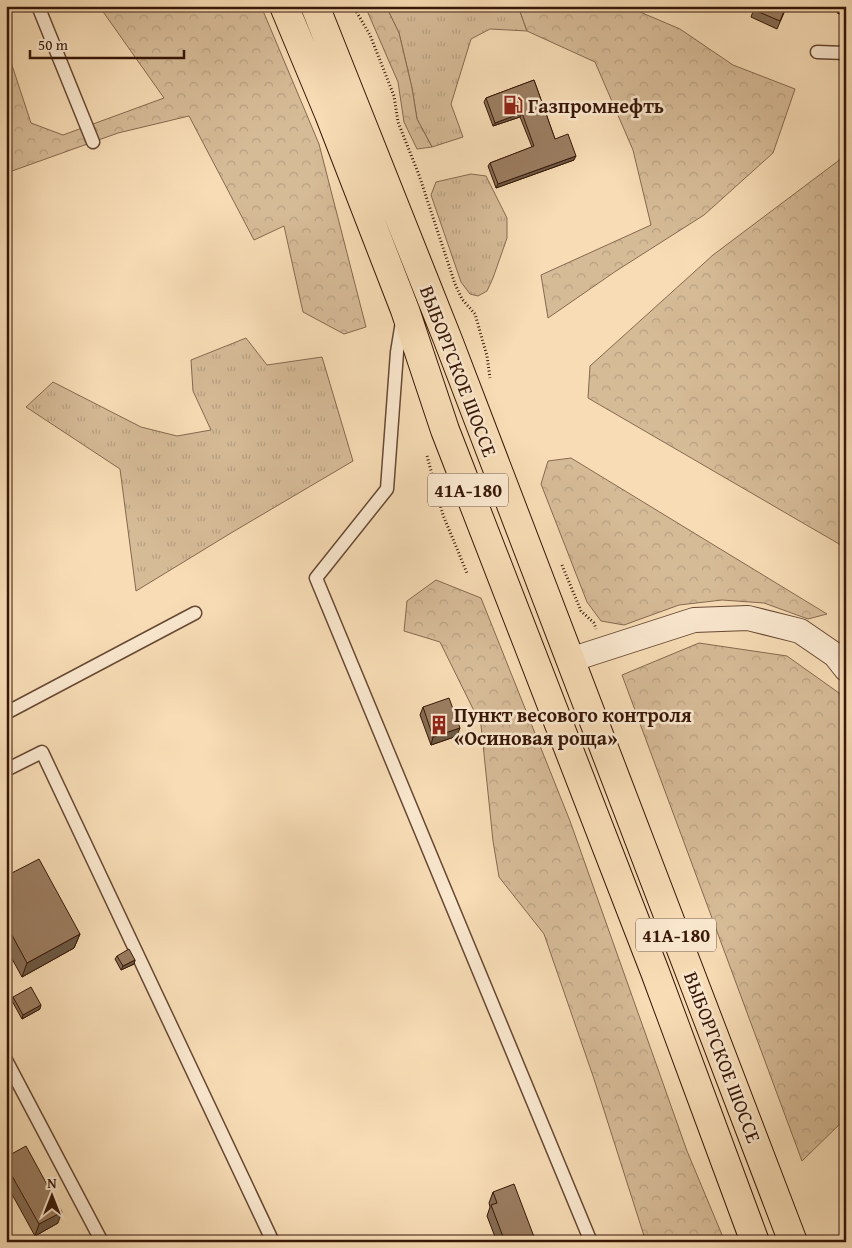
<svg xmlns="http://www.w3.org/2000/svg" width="852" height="1248" font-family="'Gentium Book Plus',serif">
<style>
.grass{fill:url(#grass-tufts);stroke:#86694f}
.forest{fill:url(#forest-crowns);stroke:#86694f}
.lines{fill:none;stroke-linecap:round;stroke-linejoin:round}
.service-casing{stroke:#674832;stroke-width:15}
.minor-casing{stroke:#674832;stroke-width:26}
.primary-casing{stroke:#371707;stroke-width:30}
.path{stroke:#371707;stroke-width:3;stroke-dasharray:1 2.5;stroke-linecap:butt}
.service{stroke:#fae8cf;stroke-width:12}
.minor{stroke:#fae8cf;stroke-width:24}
.primary{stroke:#f7dcb5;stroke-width:28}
.wall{fill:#856c53;stroke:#371707}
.shaded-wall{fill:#6c5844;stroke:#371707}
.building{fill:#9b7d61;stroke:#371707}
.labels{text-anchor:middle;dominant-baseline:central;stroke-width:5;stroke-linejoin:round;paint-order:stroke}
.shield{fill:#fae8cf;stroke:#725643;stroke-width:1}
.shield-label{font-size:19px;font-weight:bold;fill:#371707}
.poi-label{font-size:20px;font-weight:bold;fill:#371707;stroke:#fae8cf;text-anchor:start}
.street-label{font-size:20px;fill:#371707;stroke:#fae8cf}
</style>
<defs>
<pattern id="grass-tufts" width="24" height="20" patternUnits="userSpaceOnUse" patternTransform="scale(1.25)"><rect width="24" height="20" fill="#d6bb97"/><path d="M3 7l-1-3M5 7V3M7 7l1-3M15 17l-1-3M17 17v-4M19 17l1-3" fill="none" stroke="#b8a081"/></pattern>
<pattern id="forest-crowns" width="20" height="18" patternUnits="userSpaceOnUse" patternTransform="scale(1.25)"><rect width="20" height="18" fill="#d6bb97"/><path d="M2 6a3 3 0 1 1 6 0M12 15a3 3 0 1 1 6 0" fill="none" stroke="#b8a081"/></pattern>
</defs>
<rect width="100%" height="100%" fill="#f7dcb5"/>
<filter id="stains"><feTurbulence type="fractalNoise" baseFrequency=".004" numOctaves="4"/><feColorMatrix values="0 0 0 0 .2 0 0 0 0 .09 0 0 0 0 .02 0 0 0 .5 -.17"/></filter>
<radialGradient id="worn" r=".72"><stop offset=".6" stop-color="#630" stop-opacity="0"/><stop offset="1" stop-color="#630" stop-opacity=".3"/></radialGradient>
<path class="grass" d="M386,6H518L527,31L490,29L471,39L451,104L463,137L432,147L417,119L412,88L399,33Z
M471,174L486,176L507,218V238L493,278L487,291L478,296L470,294L461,282L431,195L436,182Z
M246,338L267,365L322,357L353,461L231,533L136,591L120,469L26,407L53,382L141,427L177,436L211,430L193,391L191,360Z"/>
<path class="forest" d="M99,6H261L319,144L366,327L344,334L303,312L284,226L254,240L189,116L118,133L12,171L6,172V47L31,123L63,135L164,98Z
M365,6H386L399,33L412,88L417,119L432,147L417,149L404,122L398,82Z
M518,6H626L680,29L733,65L795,89L773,153L704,215L616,271L548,318L541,275L651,225L633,150L595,62L527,31Z
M846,155V548L588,398L590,366L713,255Z
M571,458L827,614L808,619L764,603L722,600L679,605L624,625L601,621L587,602L541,484L548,461Z
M436,580L481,598L570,821L687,1151L725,1242H646L594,1079L544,934L499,877L493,841L481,725L440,642L404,631L407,601Z
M699,643L787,656L839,693L846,707V1118L802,1161L622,675Z"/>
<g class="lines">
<defs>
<path id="service" d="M38,6L93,142
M817,52L846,53
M402,322L397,352L387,489L316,578L591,1242
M6,713L195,613
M6,770L42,752L273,1242
M6,1060L102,1242"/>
<path id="minor" d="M570,660L694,620L748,618L800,631L835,655L846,669"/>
<path id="primary" d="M284,6L329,114L405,310L445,430L655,972L755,1242
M315,6L448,340L793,1242"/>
</defs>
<use href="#service" class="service-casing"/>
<use href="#minor" class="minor-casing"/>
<use href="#primary" class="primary-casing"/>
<path class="path" d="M353,6L370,35L394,96L398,122L419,175L455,284L462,299L475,314L487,356L490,378
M427,456L443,515L467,573
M562,565L581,611L594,623L596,629"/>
<use href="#service" class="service"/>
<use href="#minor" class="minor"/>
<use href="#primary" class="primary"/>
</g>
<path class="wall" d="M755,6H787L777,29L751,17Z
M840,6H846V16L837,13Z
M534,80L555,139L574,160L496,188L488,166L490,163L532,147L520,117L493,126L484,102L486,98Z
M423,707L457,736L431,745L420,715Z
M6,876L80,934L74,948L22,977L6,948Z
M117,956L135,960L134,964L121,970L115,959Z
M13,997L40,1009L22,1019L12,1001Z
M6,1157L58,1223L35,1236L8,1187Z
M493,1192L536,1242H497L487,1216L490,1207L489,1203Z"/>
<path class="shaded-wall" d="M522,113L520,117L493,126L495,123Z
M576,156L574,160L496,188L498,184Z
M460,728L457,736L431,745L433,737Z
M80,934L74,948L22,977L27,963Z
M135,960L134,964L121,970L123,966Z
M41,1005L40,1009L22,1019L23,1015Z
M12,1176L8,1187L6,1188V1179Z
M62,1212L58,1223L35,1236L39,1224Z"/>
<path class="building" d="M755,6H786L780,21L754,10Z
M534,80L555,139L568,134L576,156L498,184L490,163L534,146L522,113L495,123L486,98Z
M449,698L460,728L433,737L423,707Z
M39,859L80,934L27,963L6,924V876Z
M129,949L135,960L123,966L117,956Z
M31,987L41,1005L23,1015L13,997Z
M26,1146L62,1212L39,1224L12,1176L6,1179V1157Z
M514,1184L536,1242H505L491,1205L497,1203L493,1192Z"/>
<defs>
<symbol id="fuel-bare" viewBox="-9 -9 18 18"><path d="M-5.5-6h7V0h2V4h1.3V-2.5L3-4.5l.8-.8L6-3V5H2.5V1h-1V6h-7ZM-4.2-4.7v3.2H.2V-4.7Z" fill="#8f2418" stroke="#fae8cf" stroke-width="2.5" paint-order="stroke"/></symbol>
<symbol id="building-bare" viewBox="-9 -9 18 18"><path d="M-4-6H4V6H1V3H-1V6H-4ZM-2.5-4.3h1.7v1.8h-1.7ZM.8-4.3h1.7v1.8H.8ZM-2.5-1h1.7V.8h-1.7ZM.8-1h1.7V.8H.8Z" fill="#8f2418" stroke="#fae8cf" stroke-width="2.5" paint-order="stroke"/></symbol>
</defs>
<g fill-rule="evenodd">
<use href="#fuel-bare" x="499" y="91" width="28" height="28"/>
<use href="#building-bare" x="425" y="711" width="28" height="28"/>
</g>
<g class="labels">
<g class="shield">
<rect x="428" y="473.5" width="80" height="33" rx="4"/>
<rect x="636" y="918.5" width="80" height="33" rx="4"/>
</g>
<g class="shield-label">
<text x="468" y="490">41А-180</text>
<text x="676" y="935">41А-180</text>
</g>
<g class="poi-label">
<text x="528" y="105">Газпромнефть</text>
<text x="454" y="714">Пункт весового контроля<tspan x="454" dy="23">«Осиновая роща»</tspan></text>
</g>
<g class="street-label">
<text transform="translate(459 371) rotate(69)">ВЫБОРГСКОЕ ШОССЕ</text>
<text transform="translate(723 1057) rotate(69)">ВЫБОРГСКОЕ ШОССЕ</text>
</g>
</g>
<rect width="852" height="1248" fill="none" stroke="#f7dcb5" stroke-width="25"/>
<rect x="8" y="8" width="837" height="1233" fill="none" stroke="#371707" stroke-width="2.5"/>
<rect x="12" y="12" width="827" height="1223" fill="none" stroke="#371707"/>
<g transform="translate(52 1196)" stroke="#fae8cf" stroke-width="4" paint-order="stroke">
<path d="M0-4L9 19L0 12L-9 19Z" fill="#371707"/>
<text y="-8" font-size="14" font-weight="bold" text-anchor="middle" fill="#371707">N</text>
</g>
<path d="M30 50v8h154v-8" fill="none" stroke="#371707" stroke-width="2.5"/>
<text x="38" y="50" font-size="15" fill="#371707" stroke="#fae8cf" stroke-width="4" paint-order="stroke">50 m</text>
<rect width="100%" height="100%" filter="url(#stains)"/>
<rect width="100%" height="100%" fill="url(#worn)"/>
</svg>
